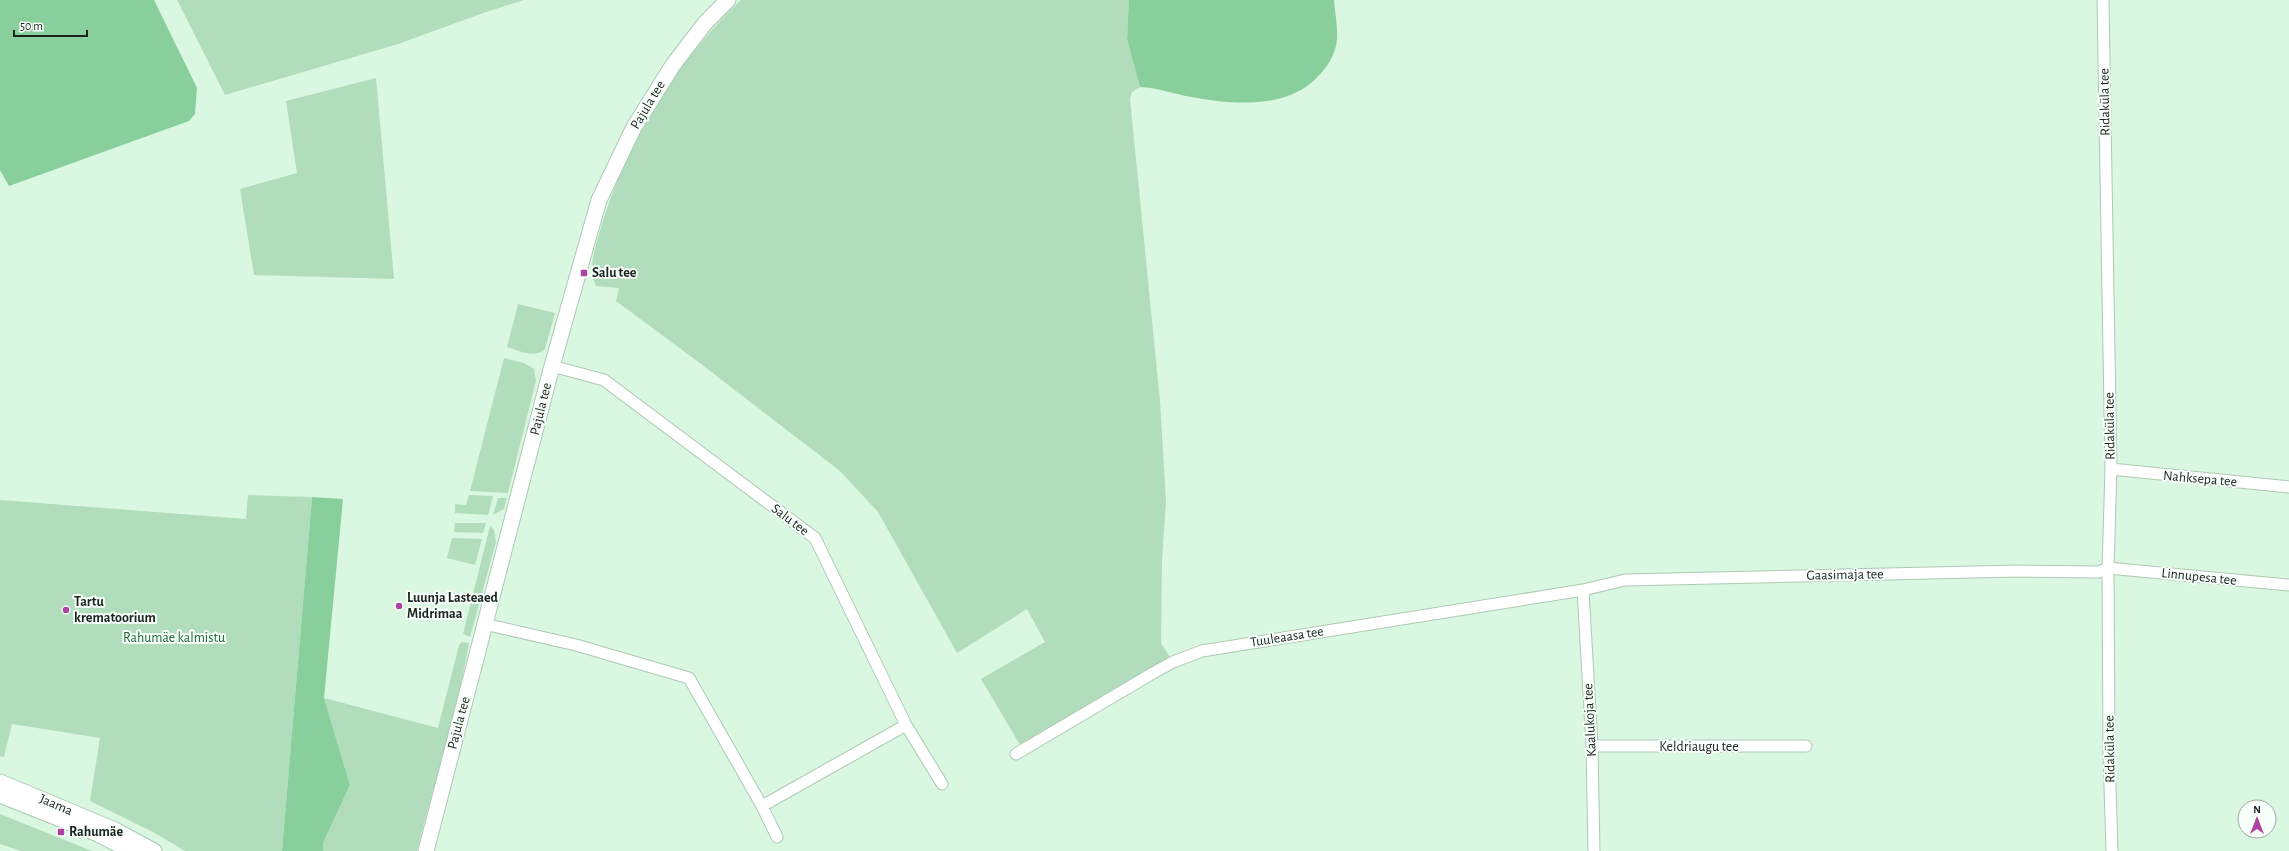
<svg xmlns="http://www.w3.org/2000/svg" width="2289" height="851" font-family="'Alegreya Sans',sans-serif">
<style>
.green{fill:#b2ddbc}
.forest{fill:#88cf9c}
.lines{fill:none;stroke-linecap:round;stroke-linejoin:round}
.street-casing{stroke:#adc9b3;stroke-width:13}
.secondary-casing{stroke:#adc9b3;stroke-width:17}
.street{stroke:#fff;stroke-width:11}
.secondary{stroke:#fff;stroke-width:15}
.poi-dot{fill:#af43a3;stroke:#f8fef9;stroke-width:1.5}
.labels{text-anchor:middle;dominant-baseline:central;stroke-width:4;stroke-linejoin:round;paint-order:stroke}
.street-label{font-size:14px;fill:#19241c;stroke:#f8fef9}
.poi-label{font-size:14px;font-weight:bold;fill:#19241c;stroke:#f8fef9;text-anchor:start}
.park-label{font-size:14px;fill:#1b6839;stroke:#f8fef9}
</style>
<rect width="100%" height="100%" fill="#daf7e1"/>
<path class="green" d="M177,0H524L486,12L398,44L225,95Z
M741,0H1129L1127,39L1140,87L1132,92L1130,99L1160,401L1166,501L1162,560L1161,643L1173,662L1023,750L981,679L1045,642L1027,609L957,653L878,512L840,471L701,364L616,301L619,288L596,286C587,266 596,246 601,227C626,144 678,59 741,0Z
M376,78L394,279L254,275L240,189L297,173L286,101Z
M518,304L555,313L545,349C535,359 519,351 507,347Z
M504,358L524,363L534,369L536,381L508,493L470,491Z
M248,495L312,497L282,851H185L153,832L90,801L100,738L12,724L4,757L0,756V500L246,519Z
M469,495L493,496L488,515L455,513V504L466,505Z
M498,498H507L504,509L493,515Z
M455,523H486L483,533L454,532Z
M490,526L494,530L496,542L470,637L463,634Z
M452,538L482,539L475,565L447,558Z
M462,642L469,643C457,713 434,781 417,851H323V843L350,785L324,698L438,728L459,645Z
M0,814L92,851H21L0,844Z"/>
<path class="forest" d="M0,0H154L197,88L195,114L189,121L9,186L0,170Z
M1129,0H1334C1335,14 1339,32 1336,46C1332,61 1323,73 1311,83C1279,109 1230,104 1191,97C1174,94 1158,88 1140,87L1127,39Z
M312,497L343,499L324,698L350,785L323,843V851H282Z"/>
<g class="lines">
<defs>
<path id="street" d="M2103,0L2111,469L2108,568L2109,754L2112,851
M552,366L604,380L815,538L906,725L942,784
M2111,469L2289,487
M1583,590L1592,746L1594,851
M484,624L576,645L689,678L762,806
M1592,746H1806
M1016,754L1153,673L1173,662L1202,651L1583,590L1625,580L2017,571L2099,572L2108,568L2289,585
M777,837L762,806L906,725"/>
<path id="secondary" d="M0,782L115,830L154,851
M0,795L96,833L131,851
M426,851L552,366L599,200L634,127L673,65L705,23L728,0"/>
</defs>
<use href="#street" class="street-casing"/>
<use href="#secondary" class="secondary-casing"/>
<use href="#street" class="street"/>
<use href="#secondary" class="secondary"/>
</g>
<g class="poi-dot">
<rect x="580" y="269" width="8" height="8" rx="2"/>
<circle cx="399" cy="606" r="4"/>
<circle cx="66" cy="610" r="4"/>
<rect x="57" y="828" width="8" height="8" rx="2"/>
</g>
<g class="labels">
<g class="street-label">
<text transform="translate(2105 102) rotate(-91)">Ridaküla tee</text>
<text transform="translate(648 105) rotate(-59)">Pajula tee</text>
<text transform="translate(541 409) rotate(-76)">Pajula tee</text>
<text transform="translate(2110 426) rotate(-91)">Ridaküla tee</text>
<text transform="translate(2200 479) rotate(5)">Nahksepa tee</text>
<text transform="translate(790 520) rotate(37)">Salu tee</text>
<text transform="translate(1845 575) rotate(-1)">Gaasimaja tee</text>
<text transform="translate(2199 577) rotate(6)">Linnupesa tee</text>
<text transform="translate(1287 637) rotate(-9)">Tuuleaasa tee</text>
<text transform="translate(1590 720) rotate(-93)">Kaalukoja tee</text>
<text transform="translate(459 723) rotate(-75)">Pajula tee</text>
<text x="1699" y="747">Keldriaugu tee</text>
<text transform="translate(2110 749) rotate(-91)">Ridaküla tee</text>
<text transform="translate(56 805) rotate(23)">Jaama</text>
</g>
<g class="poi-label">
<text x="592" y="273">Salu tee</text>
<text x="407" y="598">Luunja Lasteaed<tspan x="407" dy="16">Midrimaa</tspan></text>
<text x="74" y="602">Tartu<tspan x="74" dy="16">krematoorium</tspan></text>
<text x="69" y="832">Rahumäe</text>
</g>
<g class="park-label">
<text x="174" y="638">Rahumäe kalmistu</text>
</g>
</g>
<g transform="translate(2257 819)"><circle r="19" fill="#f8fef9" stroke="#9fa7a1"/>
<path d="M0-3L7 15L0 10L-7 15Z" fill="#af43a3"/>
<text y="-6" font-size="11" font-weight="bold" text-anchor="middle" fill="#19241c">N</text>
</g>
<path d="M14 30v6h73v-6" fill="none" stroke="#19241c" stroke-width="2"/>
<text x="20" y="30" font-size="12" fill="#19241c" stroke="#f8fef9" stroke-width="3" paint-order="stroke">50 m</text>
</svg>
